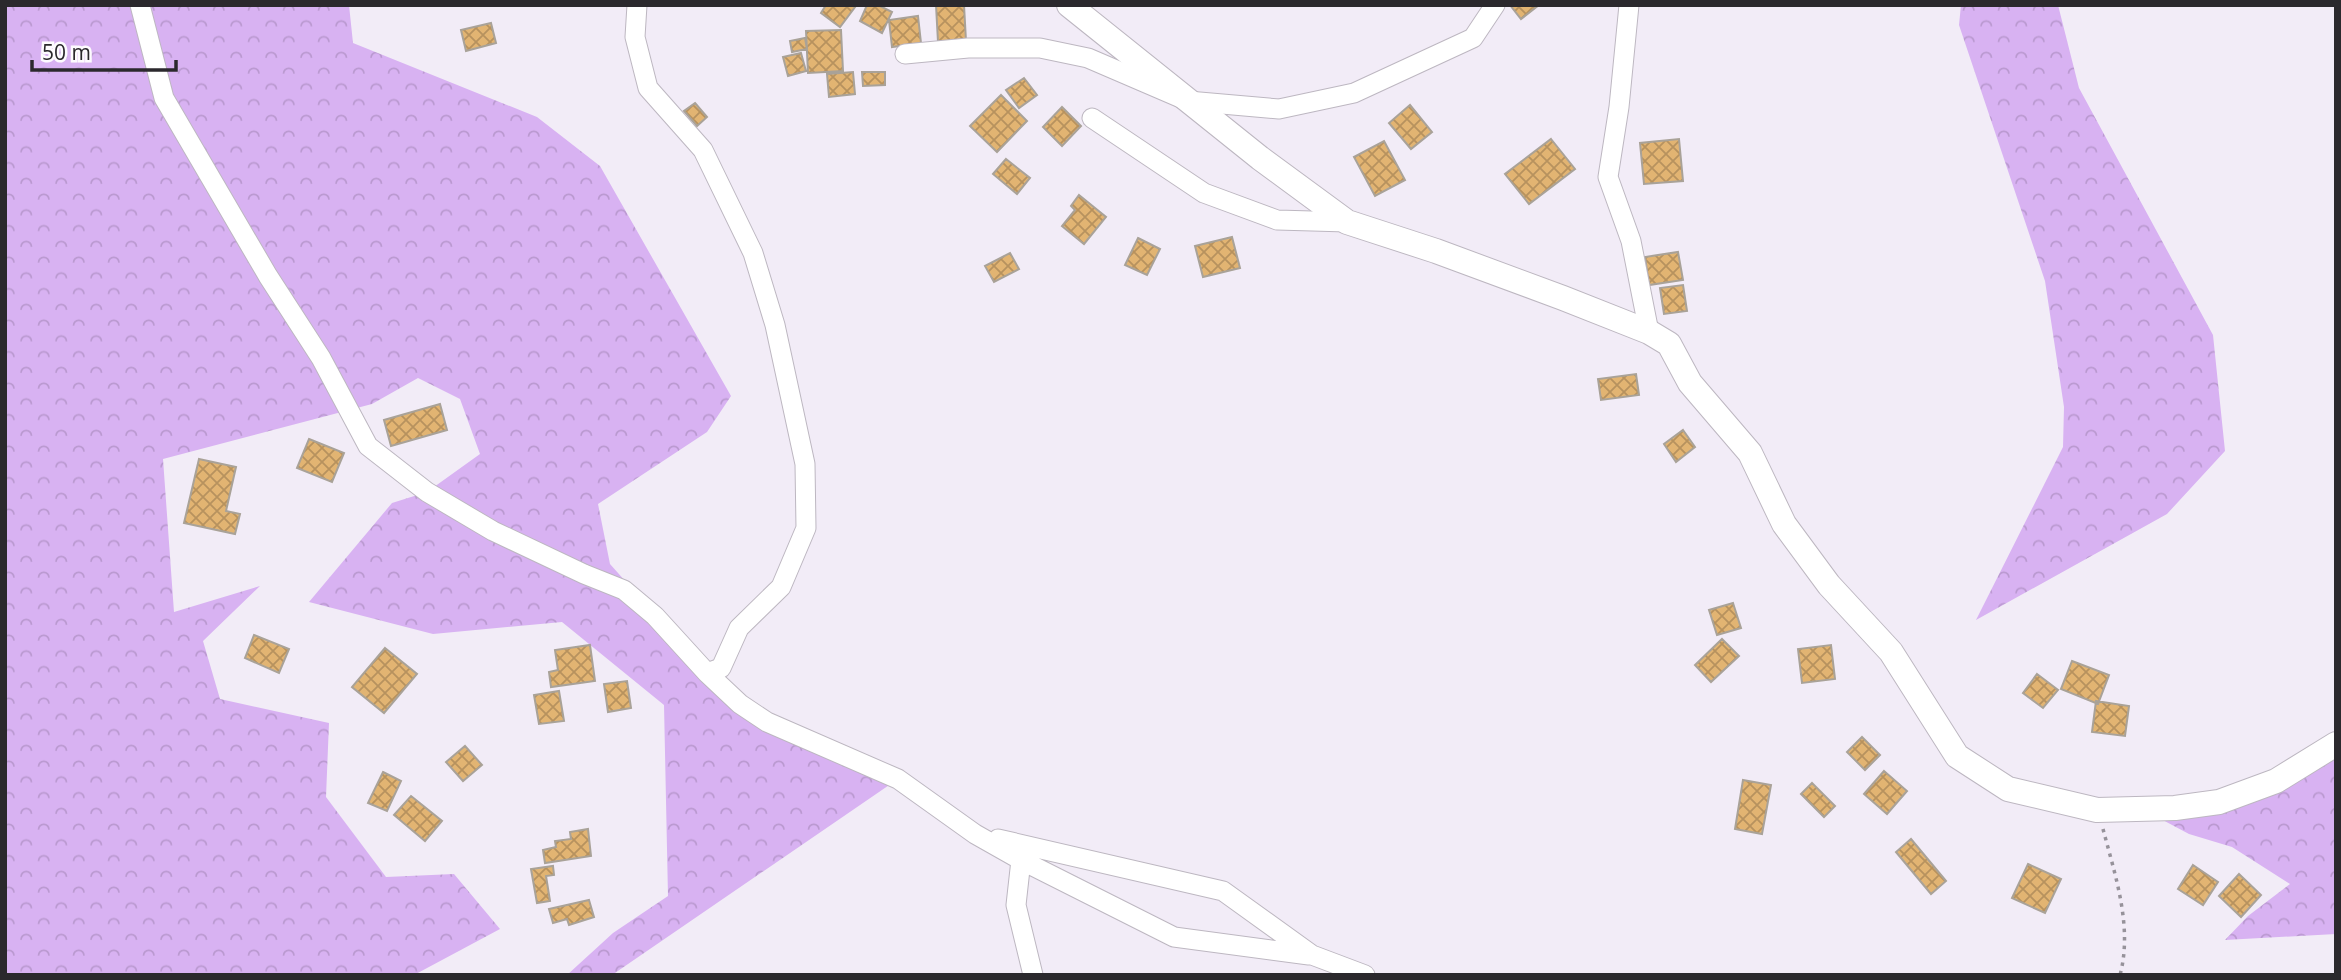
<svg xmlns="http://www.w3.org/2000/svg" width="2341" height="980" font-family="'Open Sans',sans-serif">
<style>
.forest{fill:url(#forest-crowns)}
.building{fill:url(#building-cross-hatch);stroke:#a9a298;stroke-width:2}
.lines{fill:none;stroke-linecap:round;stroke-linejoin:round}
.minor-casing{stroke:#bdb7c1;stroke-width:21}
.tertiary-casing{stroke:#bdb7c1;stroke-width:26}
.path{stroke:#96929a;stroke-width:3.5;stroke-dasharray:3.5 5;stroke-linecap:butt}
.minor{stroke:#fff;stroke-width:19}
.tertiary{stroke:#fff;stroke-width:24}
</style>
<defs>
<pattern id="forest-crowns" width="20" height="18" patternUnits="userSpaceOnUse" patternTransform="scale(1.75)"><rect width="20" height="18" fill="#d8b2f2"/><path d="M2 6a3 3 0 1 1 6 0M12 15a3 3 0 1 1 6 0" fill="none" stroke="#ba99d0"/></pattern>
<pattern id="building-cross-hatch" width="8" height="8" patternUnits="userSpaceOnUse" patternTransform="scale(1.75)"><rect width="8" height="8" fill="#e2b472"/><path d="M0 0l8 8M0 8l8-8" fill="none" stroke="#b7925e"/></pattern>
</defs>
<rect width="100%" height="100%" fill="#f2ecf7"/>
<path class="forest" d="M5,5H349L353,43L537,117L600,166L731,396L707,432L598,504L610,564L707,673L740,704L898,779L612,975H567L613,933L668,896L664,705L562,622L433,634L309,602L392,503L427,492L480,454L460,399L418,378L372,404L163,459L174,612L260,586L203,641L220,699L329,723L326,797L386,877L454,874L500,929L414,975H5Z
M1961,5H2058L2079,88L2213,335L2225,451L2167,514L1976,620L2063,447L2064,407L2045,281L1959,25Z
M2336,744V934L2225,940L2248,916L2290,884L2232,847L2189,834L2142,809L2219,802Z"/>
<path class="building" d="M826,5H853L855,7L840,27L821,13Z
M867,5H878L892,12L882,33L860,21Z
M936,5H964L966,41L938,42Z
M1510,5H1539L1521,19Z
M918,16L921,43L892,47L889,20Z
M491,23L496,43L466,51L461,30Z
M841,30L843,71L808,73L806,31Z
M805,38L807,49L792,52L790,41Z
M801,53L806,71L788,76L783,57Z
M853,72L855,94L829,97L827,74Z
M862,72H885V85L863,86Z
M1024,78L1037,95L1019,108L1006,90Z
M1001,95L1027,121L997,152L970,126Z
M695,103L707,117L697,126L684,111Z
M1410,105L1432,132L1411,149L1389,123Z
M1062,107L1081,126L1062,146L1043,127Z
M1551,139L1575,169L1529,204L1505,174Z
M1679,139L1683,181L1644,184L1640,143Z
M1384,141L1405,180L1375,196L1354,157Z
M1006,159L1030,178L1017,194L993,174Z
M1079,195L1106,217L1084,244L1062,226L1075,210L1071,206Z
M1232,237L1240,268L1203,277L1195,246Z
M1138,238L1160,249L1147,275L1125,265Z
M1678,252L1683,280L1649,285L1645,257Z
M1010,253L1019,269L994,282L985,266Z
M1683,285L1687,311L1664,314L1660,288Z
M1636,374L1639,395L1601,400L1598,379Z
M440,404L447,430L391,446L384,420Z
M1683,430L1695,447L1676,462L1664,444Z
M309,439L344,453L332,482L297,468Z
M199,459L236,467L226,511L240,514L235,534L184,523Z
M1733,603L1741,628L1717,635L1709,610Z
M254,635L289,649L279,673L245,658Z
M1722,639L1739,656L1711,682L1695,665Z
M590,645L595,681L551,687L549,672L558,670L555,650Z
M1831,645L1835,679L1802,683L1798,649Z
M385,648L417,674L384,713L352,687Z
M2072,661L2109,675L2098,704L2061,689Z
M2037,674L2058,690L2043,708L2023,693Z
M627,681L631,708L608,712L604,684Z
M559,691L564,721L539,724L534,695Z
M2096,701L2129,706L2125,736L2092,732Z
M1862,737L1880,755L1865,770L1847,752Z
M465,746L482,765L463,781L446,762Z
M1884,771L1907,791L1887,814L1864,794Z
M383,772L401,781L387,811L368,803Z
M1743,780L1771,785L1762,834L1735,829Z
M1812,783L1835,806L1824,817L1801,794Z
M411,796L442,821L425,841L394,815Z
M588,829L591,856L545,863L543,850L556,847L555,841L571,839L570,832Z
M1911,839L1946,881L1931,894L1896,852Z
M2028,864L2061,879L2045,913L2012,898Z
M2193,865L2218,882L2203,905L2178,889Z
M553,866L554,875L546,876L550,901L537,903L531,869Z
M2239,874L2261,895L2241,917L2219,896Z
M589,900L594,917L569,925L567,919L553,923L549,909Z"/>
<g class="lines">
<defs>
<path id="minor" d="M140,5L164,98L268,276L321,358L368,446L427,492L493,531L584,574L624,590L655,616L707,673L740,704L767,722L898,779L975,834L1021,860L1016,905L1033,975
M637,5L635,37L648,88L703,150L753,253L775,325L805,464L806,528L781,587L739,628L721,668L707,673
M1629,5L1619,107L1608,177L1631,241L1649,332
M905,54L968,48H1040L1088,58L1188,101L1279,109L1354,93L1473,38L1495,5
M1092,118L1204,193L1277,220L1347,222
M998,839L1223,891L1312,955L1365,975
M1021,860L1174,937L1309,955"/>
<path id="tertiary" d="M1069,5L1260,158L1347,222L1436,251L1563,298L1649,332L1669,344L1690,383L1750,453L1784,524L1829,585L1891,652L1957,756L2008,789L2097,810L2175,808L2219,802L2276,781L2336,744"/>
</defs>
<use href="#minor" class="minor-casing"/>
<use href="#tertiary" class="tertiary-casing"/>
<path class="path" d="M2103,829C2115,875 2133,927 2120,975"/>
<use href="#minor" class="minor"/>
<use href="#tertiary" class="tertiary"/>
</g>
<rect width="2341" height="980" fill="none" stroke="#2b292d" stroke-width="14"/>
<path d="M32 60v10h144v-10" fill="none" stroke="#2b292d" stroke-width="3.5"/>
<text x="42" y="60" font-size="21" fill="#2b292d" stroke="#fdfbfe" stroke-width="5" paint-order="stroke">50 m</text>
</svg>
